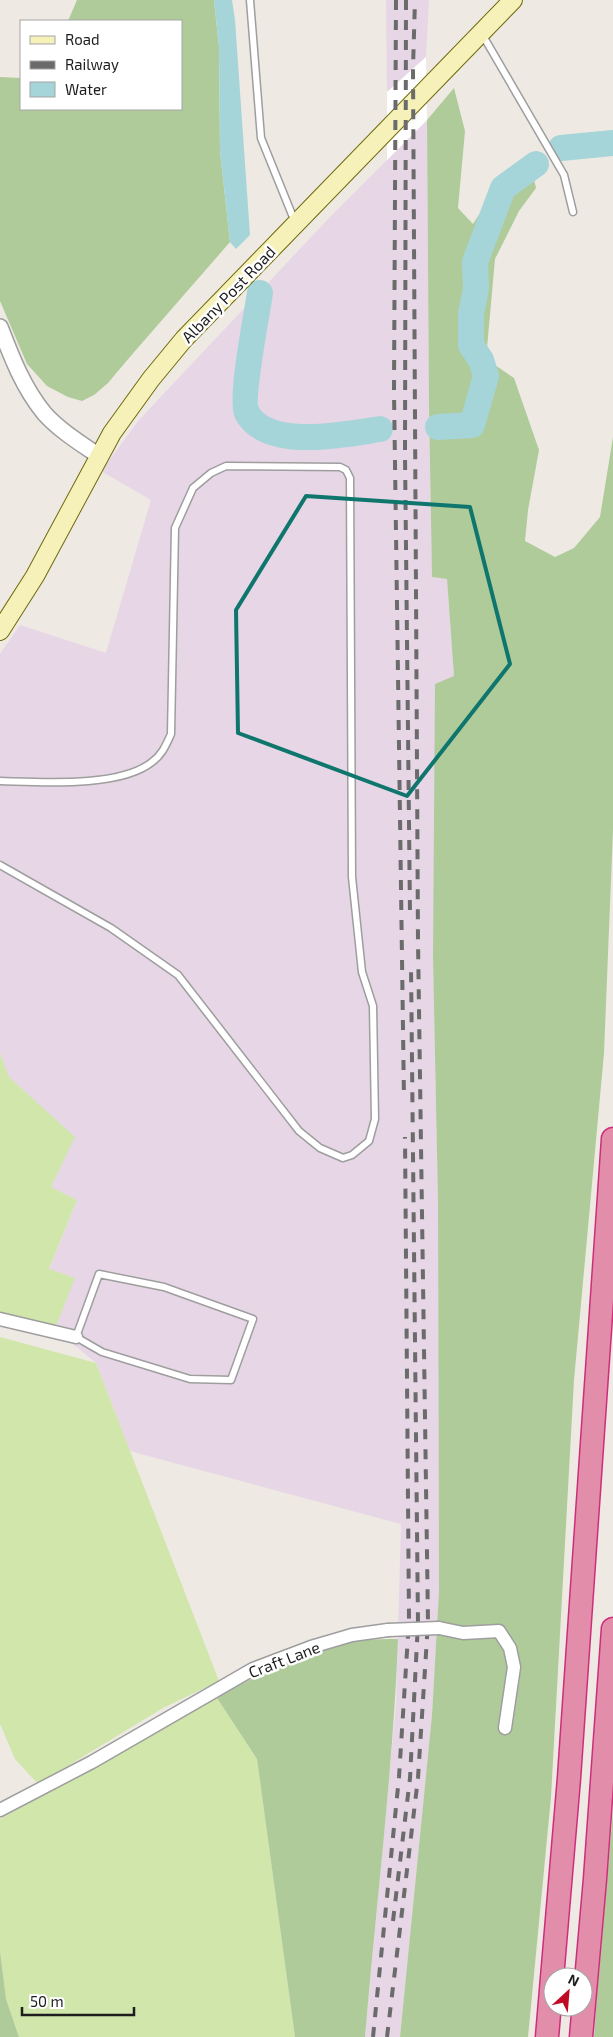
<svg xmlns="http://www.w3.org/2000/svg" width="613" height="2037" font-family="'Exo 2',sans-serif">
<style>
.industrial{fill:#e6d6e6}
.grass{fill:#d0e6ab}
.forest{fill:#afcb9a}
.water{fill:#a6d5d9}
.pier{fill:#fff}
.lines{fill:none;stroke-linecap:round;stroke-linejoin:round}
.river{stroke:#a6d5d9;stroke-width:26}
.service-casing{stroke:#9e9e9e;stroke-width:9}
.minor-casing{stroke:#9e9e9e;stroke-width:15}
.tertiary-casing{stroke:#9e9e9e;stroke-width:18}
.secondary-casing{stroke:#6e6a0a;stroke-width:20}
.motorway-casing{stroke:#cf2d7c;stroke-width:25}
.service{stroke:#fff;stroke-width:6}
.minor{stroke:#fff;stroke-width:12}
.tertiary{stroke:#fff;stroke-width:15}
.secondary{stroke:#f6f0b9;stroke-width:18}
.motorway{stroke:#e28eaa;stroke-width:22}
.rail{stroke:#6b6b6b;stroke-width:4;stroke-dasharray:10 10;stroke-linecap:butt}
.minor-bridge-casing{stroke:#9e9e9e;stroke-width:15;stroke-linecap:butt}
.minor-bridge{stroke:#fff;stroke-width:12}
.marked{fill:none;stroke:#0f766e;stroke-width:4;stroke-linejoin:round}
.labels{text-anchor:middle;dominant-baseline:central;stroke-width:5;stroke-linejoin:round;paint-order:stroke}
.street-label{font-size:16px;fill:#1d1d1d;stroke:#fff}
</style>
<rect width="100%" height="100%" fill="#eee9e3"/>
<path class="industrial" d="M386,0H429L426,57L387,92Z
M427,120L429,406L432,577L447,579L454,676L433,958L438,1202L439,1591L432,1715L400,2037H365L396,1705L401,1524L130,1451L96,1363L55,1329L49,1270L77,1200L51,1187L74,1137L9,1077L0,1053V654L20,625L106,653L151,500L101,471L139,420L330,217Z"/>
<path class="grass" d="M0,1053L9,1077L75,1137L51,1187L77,1200L49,1269L75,1278L55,1329L0,1313Z
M0,1337L96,1363L219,1681L163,1708L38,1784L15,1759L0,1724Z
M217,1698L257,1759L295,2037H19L6,1999L0,1951V1819Z"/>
<path class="forest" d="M77,0H214L219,47L220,151L230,242L129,358L108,383L94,395L82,401L68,397L47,386L27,364L0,301V77L21,78V109H181V21H68Z
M454,88L465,131L458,208L473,224L493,193L517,170L533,175L536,188L519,211L495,259L486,359L514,378L539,450L528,510L525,541L555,557L574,548L600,517L613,437V830L604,1053L574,1380L551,1797L528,2037H400L432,1715L439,1591L438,1202L433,958L435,684L454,676L447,579L432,577L429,406L427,120Z
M398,1639C393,1772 376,1904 365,2037H295L257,1759L217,1698C255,1675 319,1645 364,1640C375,1639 387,1639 398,1639Z
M613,1811V2037H594L596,2008Z
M0,1951L6,1999L19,2037H0Z"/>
<path class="water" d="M214,0H232L235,20L250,235L236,249L230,242L220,151L219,47Z"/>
<path class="pier" d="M426,57L427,120L387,160V92Z"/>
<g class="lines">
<path class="river" d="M561,148L613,143
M260,293C257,313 240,400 247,413C268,451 347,434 380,429
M438,427L472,425L486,376L481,360L471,345V314L476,289L475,262L503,188L536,164"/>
<defs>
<path id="service" d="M250,0L261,138L295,222
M482,34L564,175L573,212
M0,781C40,782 120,788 152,762C162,755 166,745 171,734L175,528L193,488L211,473L226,466L340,467L346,470L350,478L352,877L362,972L373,1006L375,1119L369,1141L352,1155L343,1158L320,1148L299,1131L178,975L111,928L0,865
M99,1274L164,1287L253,1319L231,1380L190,1379L102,1352L76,1337Z"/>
<path id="minor" d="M0,1319L76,1337
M439,1628L463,1633L499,1631L510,1648L514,1667L505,1728
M0,1810L92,1762L253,1669L311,1647L352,1635L388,1630"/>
<path id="tertiary" d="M0,327C12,358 23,387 44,413C59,430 80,443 99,456"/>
<path id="secondary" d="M0,631L35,576L112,433L151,379L184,339L513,0"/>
<path id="motorway" d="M547,2037L569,1778L613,1139
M581,2037L595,1879L613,1629"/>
</defs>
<use href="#service" class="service-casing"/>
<use href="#minor" class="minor-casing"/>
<use href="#tertiary" class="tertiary-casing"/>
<use href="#secondary" class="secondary-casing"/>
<use href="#motorway" class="motorway-casing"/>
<use href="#service" class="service"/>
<use href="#minor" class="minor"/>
<use href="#tertiary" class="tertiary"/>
<use href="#secondary" class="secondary"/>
<use href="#motorway" class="motorway"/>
<path class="rail" d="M396,0L394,392L404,1100
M406,0L405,455L410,915
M393,1921L410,1778L418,1623L411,967
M373,2037L399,1777L409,1620L405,1137
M387,2037L418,1778L428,1622L418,941L413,68L415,0"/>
<defs>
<path id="minor-bridge" d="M388,1630L439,1628"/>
</defs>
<use href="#minor-bridge" class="minor-bridge-casing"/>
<use href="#minor-bridge" class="minor-bridge"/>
</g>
<path class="marked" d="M306,496L470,507L510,664L407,796L238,733L236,610Z"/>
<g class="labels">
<g class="street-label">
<text transform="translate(228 294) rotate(-46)">Albany Post Road</text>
<text transform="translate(284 1659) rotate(-21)">Craft Lane</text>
</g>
</g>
<rect x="20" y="20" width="162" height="90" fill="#ffffff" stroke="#a5a5a5"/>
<rect x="30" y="36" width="25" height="8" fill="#f6f0b9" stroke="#a5a5a5"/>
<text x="65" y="45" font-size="15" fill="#1d1d1d">Road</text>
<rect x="30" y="61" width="25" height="8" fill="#6b6b6b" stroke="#a5a5a5"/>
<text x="65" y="70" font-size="15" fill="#1d1d1d">Railway</text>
<rect x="30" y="82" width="25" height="15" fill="#a6d5d9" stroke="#a5a5a5"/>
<text x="65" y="95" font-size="15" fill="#1d1d1d">Water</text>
<g transform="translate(568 1992) rotate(26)"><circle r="24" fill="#ffffff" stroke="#a5a5a5"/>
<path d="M0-4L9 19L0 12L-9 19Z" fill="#c00a24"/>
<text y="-8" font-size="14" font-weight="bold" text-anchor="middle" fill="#1d1d1d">N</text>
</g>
<path d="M22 2007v8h112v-8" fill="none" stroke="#1d1d1d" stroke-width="2.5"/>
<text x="30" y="2007" font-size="15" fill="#1d1d1d" stroke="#ffffff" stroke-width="4" paint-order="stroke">50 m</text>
</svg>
